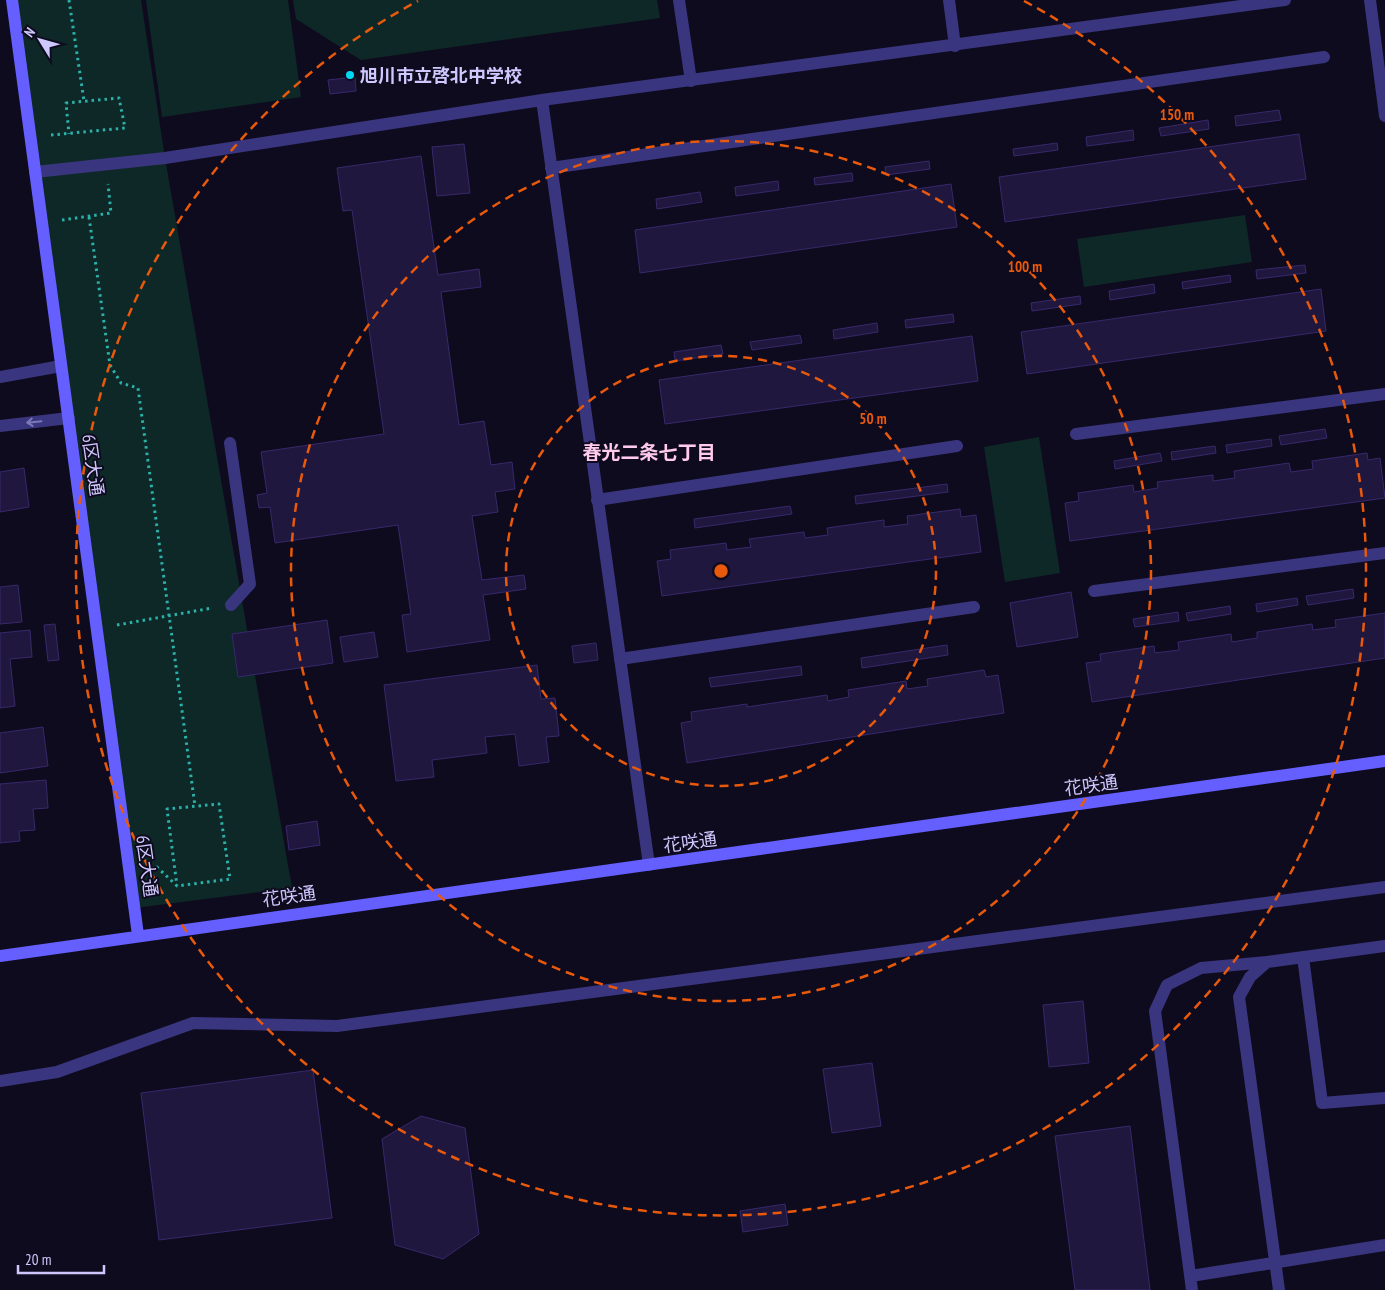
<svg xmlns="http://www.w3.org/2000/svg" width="1385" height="1290" font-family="'PT Sans Narrow','Noto Sans JP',sans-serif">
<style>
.green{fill:#0e2827}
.building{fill:#20173f;stroke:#37296b}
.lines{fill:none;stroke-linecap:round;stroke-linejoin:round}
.path{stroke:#2bb0aa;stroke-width:3;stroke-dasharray:2.5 4;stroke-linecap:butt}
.lane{stroke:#39357e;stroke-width:12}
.street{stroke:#39357e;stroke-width:12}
.secondary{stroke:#655fff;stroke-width:12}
.oneway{stroke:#7c77b8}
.ring{fill:none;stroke:#e8590c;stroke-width:2.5;stroke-dasharray:9 6}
.poi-dot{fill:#00d8f3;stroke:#0f0b1e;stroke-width:2}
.labels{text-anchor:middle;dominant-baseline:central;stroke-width:4;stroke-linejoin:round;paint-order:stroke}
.poi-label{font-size:18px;font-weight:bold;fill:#cfc8ff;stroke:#0f0b1e;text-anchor:start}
.street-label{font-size:18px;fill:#cfc8ff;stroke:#0f0b1e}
.neighbourhood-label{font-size:19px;font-weight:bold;fill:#ffcaeb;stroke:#0f0b1e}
.centre{fill:#e8590c;stroke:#0f0b1e;stroke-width:2.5}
.ring-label{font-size:15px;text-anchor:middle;font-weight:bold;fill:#e8590c;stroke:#0f0b1e;stroke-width:4;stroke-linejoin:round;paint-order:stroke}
</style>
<rect width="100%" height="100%" fill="#0f0b1e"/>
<path class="green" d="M12,0H141L165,158L292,888L135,908Z
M146,0H288L301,97L162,117Z
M293,0H657L660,18L361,60L296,19Z
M1245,215L1252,262L1084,287L1077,239Z
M1039,437L1060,573L1005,582L984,447Z"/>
<path class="building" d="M355,77L356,91L330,94L328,80Z
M1279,110L1281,120L1236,126L1235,116Z
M1208,120L1209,129L1161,136L1159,128Z
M1133,130L1134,140L1087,146L1086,137Z
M1299,134L1306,179L1005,222L999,177Z
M1057,143L1058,150L1014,156L1013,149Z
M464,144L470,193L437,196L432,147Z
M421,156L438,275L479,269L481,287L441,292L459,425L484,421L491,465L512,462L515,489L495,492L498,512L472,516L482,580L524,575L526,589L483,595L490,640L407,652L402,615L411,614L398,525L275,543L270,507L259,508L257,495L267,493L261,452L384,434L352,210L343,211L337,168Z
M929,161L930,169L886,175L885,167Z
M852,173L853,181L815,185L814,178Z
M778,181L779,190L736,196L735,187Z
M951,184L957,227L640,273L635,230Z
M700,192L702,202L657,209L656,199Z
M1305,265L1306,273L1257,279L1256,270Z
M1230,275L1231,282L1183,289L1182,282Z
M1154,284L1155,293L1110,300L1109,291Z
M1321,289L1326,331L1027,374L1021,332Z
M1080,296L1081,304L1032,311L1031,303Z
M953,314L954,322L906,328L905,320Z
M877,323L878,332L834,339L833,330Z
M800,335L802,343L752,350L750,342Z
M972,336L978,381L665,424L659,380Z
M721,345L723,354L675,361L674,352Z
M1325,429L1327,438L1281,445L1279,436Z
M1271,439L1272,446L1227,453L1226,445Z
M1215,446L1216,453L1172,460L1171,452Z
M1160,453L1162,461L1115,469L1114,461Z
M1367,453L1368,460L1380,458L1385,498L1070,541L1065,503L1079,501L1078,493L1133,485L1134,492L1158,488L1157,482L1213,475V481L1235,478L1234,471L1289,463L1291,472L1313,469L1312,461Z
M24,468L29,507L0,512V472Z
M947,484L948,492L856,504L855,496Z
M790,506L792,514L695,528L694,519Z
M960,509L961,517L976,515L981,552L662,596L657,561L671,559L670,550L726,543L727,550L751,547L749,539L804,532L805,538L828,535L827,528L884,520V527L908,524L907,516Z
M18,585L22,622L0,624V587Z
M1353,589L1354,598L1308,605L1306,596Z
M1071,592L1078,637L1017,647L1010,603Z
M1297,598L1298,605L1257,612L1256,604Z
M1230,606L1231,614L1188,621L1186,613Z
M1178,612L1179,621L1135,627L1133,619Z
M1385,613V658L1092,702L1086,663L1101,661L1100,654L1154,646L1155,653L1179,650L1178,642L1231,634L1232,642L1257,638V632L1312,624L1313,630L1336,627L1335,620Z
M327,620L333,663L238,677L232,634Z
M55,624L59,660L48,661L44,625Z
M30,630L32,657L10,659L15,706L0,708V633Z
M374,632L378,657L344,662L340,637Z
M596,643L598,660L574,663L572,646Z
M947,645L948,655L862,668L861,658Z
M537,665L541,699L555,698L559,736L546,737L549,762L519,766L515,734L485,737L487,753L432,760L434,777L396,781L384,685Z
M801,666L802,675L711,687L709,678Z
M984,670L986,677L998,675L1004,713L687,763L681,723L692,721L691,712L747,704V707L827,695L828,701L849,697L848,690L906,681L907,689L928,686L927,679Z
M43,727L48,766L0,773V733Z
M46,780L48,808L33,809L35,830L19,831L20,841L0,843V784Z
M317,821L320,845L289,850L286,826Z
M1083,1001L1089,1063L1049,1067L1043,1005Z
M872,1063L881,1126L832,1133L823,1069Z
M313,1070L332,1218L159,1240L141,1093Z
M421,1116L465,1128L479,1234L443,1259L395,1245L382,1139Z
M1130,1126L1150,1290H1075L1055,1136Z
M785,1204L788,1225L743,1232L740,1211Z"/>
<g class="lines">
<path class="path" d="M69,0L84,101
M51,135L125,128L119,98L66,103L69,134
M89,217L110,365L121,383L138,388L195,806
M62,220L111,213L108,184
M117,625L212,608
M150,868L157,867L177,886L230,879L219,804L167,809L177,886"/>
<path class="lane" d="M679,0L691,81
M949,0L955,46
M551,168L1324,57
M1076,434L1385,394
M230,443L250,584L231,605
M597,500L957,446
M1094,591L1385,553
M620,659L974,607
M1303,957L1322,1103L1385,1098
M0,1081L57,1072L193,1023L337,1026L1385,887
M1191,1276L1385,1245
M1192,1290L1155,1011L1167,985L1201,968L1267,962
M1279,1290L1239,997L1250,977L1267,962L1385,946"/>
<path class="street" d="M1370,0L1385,116
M542,100L649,865
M35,172L165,158L542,100L1285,0
M0,377L61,366
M0,426L69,418"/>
<path class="secondary" d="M12,0L138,935
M0,956L1385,761"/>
</g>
<defs><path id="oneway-shaft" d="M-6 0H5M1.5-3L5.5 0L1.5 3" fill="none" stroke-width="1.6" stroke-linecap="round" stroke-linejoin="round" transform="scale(1.25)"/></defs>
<use class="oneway" href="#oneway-shaft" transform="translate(34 422) rotate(174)"/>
<g class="ring">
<circle cx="721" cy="571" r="215"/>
<circle cx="721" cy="571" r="430"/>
<path d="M1024 1A645 645 0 1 1 418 1"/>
</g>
<circle class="poi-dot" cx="350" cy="75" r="5"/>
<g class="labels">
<g class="poi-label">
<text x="360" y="75">旭川市立啓北中学校</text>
</g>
<g class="street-label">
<text transform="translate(93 465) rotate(82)">6区大通</text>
<text transform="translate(1091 785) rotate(-8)">花咲通</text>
<text transform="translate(690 842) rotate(-8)">花咲通</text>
<text transform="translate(147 866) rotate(82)">6区大通</text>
<text transform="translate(289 896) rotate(-8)">花咲通</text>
</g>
<g class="neighbourhood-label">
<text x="649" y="452">春光二条七丁目</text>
</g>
</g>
<circle cx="721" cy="571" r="8" class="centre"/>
<g class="ring-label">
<text x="1177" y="120">150 m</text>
<text x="1025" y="272">100 m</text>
<text x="873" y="424">50 m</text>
</g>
<g transform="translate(40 40) rotate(307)" stroke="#0f0b1e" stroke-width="4" paint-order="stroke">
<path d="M0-4L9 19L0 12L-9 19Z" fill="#cfc8ff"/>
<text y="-8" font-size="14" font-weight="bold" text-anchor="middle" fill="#cfc8ff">N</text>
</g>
<path d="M18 1265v8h86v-8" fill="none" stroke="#cfc8ff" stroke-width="2.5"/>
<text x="25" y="1265" font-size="15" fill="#cfc8ff" stroke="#0f0b1e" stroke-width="4" paint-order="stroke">20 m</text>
</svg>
